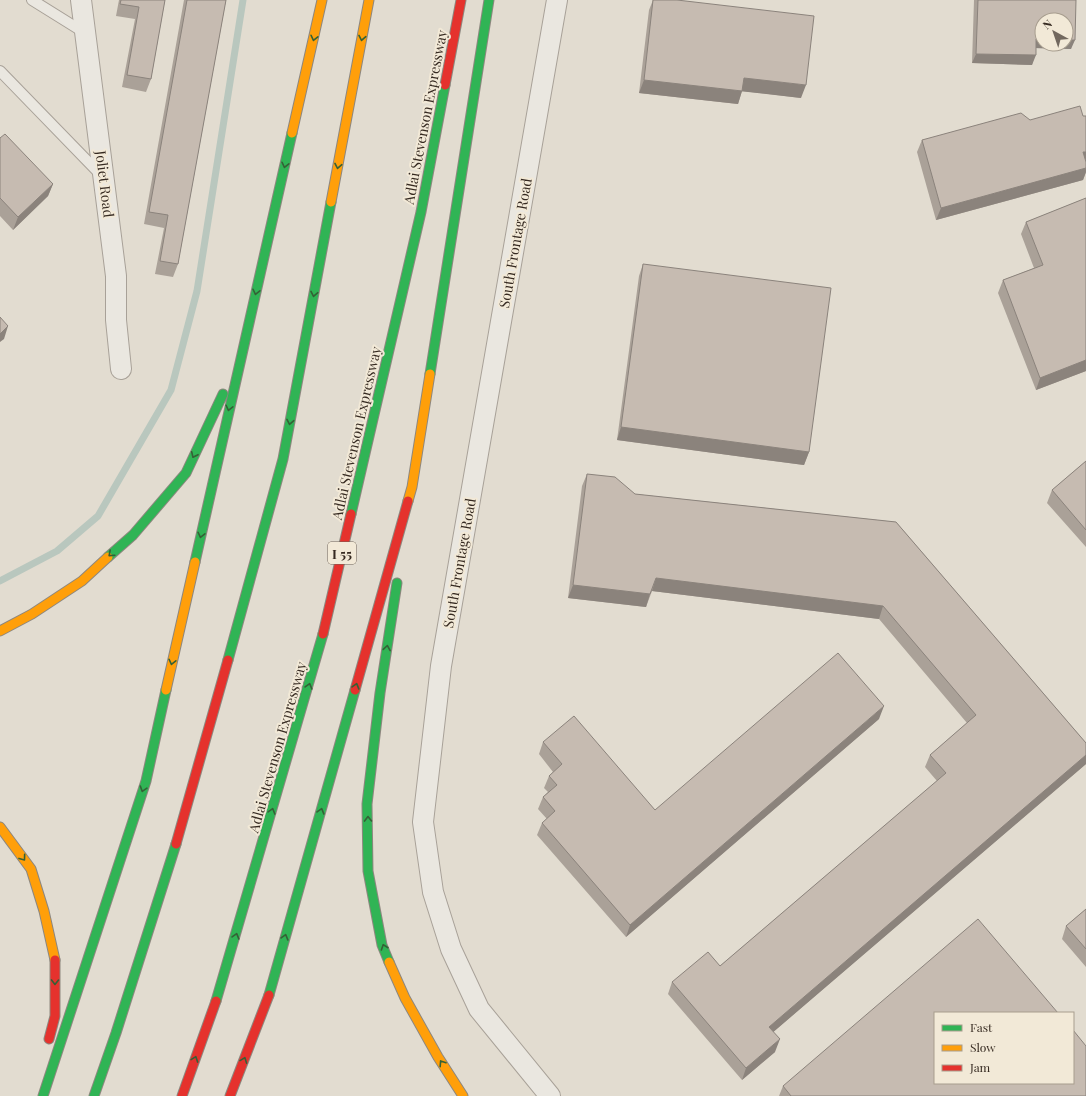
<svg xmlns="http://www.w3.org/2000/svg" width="1086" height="1096" font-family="'Playfair Display',serif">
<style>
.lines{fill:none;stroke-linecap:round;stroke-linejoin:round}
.stream{stroke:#b9c7be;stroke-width:7}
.lane-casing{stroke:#a8a198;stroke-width:12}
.street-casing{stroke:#a8a198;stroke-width:22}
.fast-casing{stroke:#8d877f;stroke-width:11}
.slow-casing{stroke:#8d877f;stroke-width:11}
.jam-casing{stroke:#8d877f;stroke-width:11}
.lane{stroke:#eae7e0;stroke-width:10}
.street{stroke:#eae7e0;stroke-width:20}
.fast{stroke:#30b455;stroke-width:9}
.slow{stroke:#ff9f0a;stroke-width:9}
.jam{stroke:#e5322d;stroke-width:9}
.wall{fill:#aaa198}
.shaded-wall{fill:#8b837c}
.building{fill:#c6bbb1;stroke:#8b837c}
.oneway{stroke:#346136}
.labels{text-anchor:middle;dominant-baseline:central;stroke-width:4;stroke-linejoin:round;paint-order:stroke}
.shield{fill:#f2e9d7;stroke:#6e6358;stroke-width:1}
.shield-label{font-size:13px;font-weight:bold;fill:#362a21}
.street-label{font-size:14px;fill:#362a21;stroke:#f2e9d7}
</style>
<rect width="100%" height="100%" fill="#e2dcd0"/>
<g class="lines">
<path class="stream" d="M0,581L57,551L98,516L171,390L197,291L243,0"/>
<defs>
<path id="lane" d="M32,0L85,33
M0,71L101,175"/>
<path id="street" d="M81,0L116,276V320L121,369
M550,1096L479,1009L451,949L433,892L423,822L441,666L557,0"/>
<path id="fast" d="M430,374L489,0
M351,514L421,212L445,85
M108,557L133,535L186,473L223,394
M195,562L292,133
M228,660L283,459L331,202
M389,962L382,945L368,871L367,804L380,693L397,583
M269,995L355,690
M216,1001L323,634
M43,1096L146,781L166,690
M94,1096L116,1033L176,844"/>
<path id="slow" d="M292,133L322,0
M331,202L369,0
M408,501L412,487L430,374
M0,631L32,614L82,581L108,557
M166,690L195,562
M0,827L31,869L44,911L55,960
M389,962L405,998L438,1057L463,1096"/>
<path id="jam" d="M445,85L461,0
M323,634L351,514
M355,690L408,501
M176,844L228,660
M49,1039L55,1016V960
M182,1096L216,1001
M230,1096L269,995"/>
</defs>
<use href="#lane" class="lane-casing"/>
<use href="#street" class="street-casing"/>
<use href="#fast" class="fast-casing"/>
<use href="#slow" class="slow-casing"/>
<use href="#jam" class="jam-casing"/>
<use href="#lane" class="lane"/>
<use href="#street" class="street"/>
<use href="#fast" class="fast"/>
<use href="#slow" class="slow"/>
<use href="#jam" class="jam"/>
</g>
<path class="wall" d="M119,0H165L151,79L146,92L122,87L135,19L116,16Z
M184,0H226L178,264L173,277L155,274L164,228L144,224Z
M653,0H677L801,98L742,91L738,104L639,93L649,10Z
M974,0H1076L1071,49L1036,48L1032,65L972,63Z
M1083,116H1086V172L1083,180L936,220L917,152L922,140L1030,120Z
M0,138L53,184L48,196L13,230L0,216Z
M1086,198V371L1036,390L998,293L1003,280L1034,268L1021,234L1026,222Z
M643,264L809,452L804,465L617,440L639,276Z
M1086,461V547L1047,503L1052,490Z
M587,474L635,494L896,522L1086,743V764L773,1032L775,1052L742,1080L668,994L672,982L720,966L937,781L925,767L930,755L967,723L879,619L652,591L646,607L568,598L582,486Z
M879,719L626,937L537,835L542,823L547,819L538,809L543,797L548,792L544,788L549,776L553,772L539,754L543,742L655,810Z
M1086,909V967L1062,939L1066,926Z
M783,1086L1086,1096H779Z"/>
<path class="shaded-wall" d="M1036,39H1042V44H1066V40H1075L1071,49L1033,48Z
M976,54L1036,55L1032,65L972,63Z
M744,78L806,85L801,98L739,91Z
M644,80L742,91L738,104L639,93Z
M1083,152H1086V163Z
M1086,168V172L1083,180L936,220L941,208Z
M53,184L48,196L13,230L18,217Z
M8,326L4,339L0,342V334Z
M1086,360V371L1036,390L1040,378Z
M621,427L809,452L804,465L617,440Z
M656,578L883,606L879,619L652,591Z
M573,585L650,594L646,607L568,598Z
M884,706L879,719L626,937L630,925Z
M1086,755V764L764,1040L769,1027Z
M780,1039L775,1052L742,1080L746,1068Z"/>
<path class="building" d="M121,0H165L151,79L127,75L139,7L120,4Z
M187,0H226L178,264L160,261L168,215L149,212Z
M653,0H677L814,16L806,85L744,78L742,91L644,80Z
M978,0H1076L1075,40H1066V20H1042V39H1036V55L976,54Z
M1080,106L1083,116H1086V152H1083L1086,162V168L941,208L922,140L1021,113L1030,120Z
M5,134L53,184L18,217L0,198V138Z
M1086,198V360L1040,378L1003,280L1043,265L1026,222Z
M643,264L831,288L809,452L621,427Z
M0,317L8,326L0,334Z
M1086,461V530L1052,490Z
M587,474L615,477L635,494L896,522L1086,743V755L769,1027L780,1039L746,1068L672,982L708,952L720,966L946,773L930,755L976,715L883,606L656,578L650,594L573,585Z
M838,653L884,706L630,925L542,823L555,811L543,797L557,785L549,776L562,764L543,742L574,716L655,810Z
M1086,909V949L1066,926Z
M978,919L1058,1013H935V1083H1073V1030L1086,1046V1096H791L783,1086Z"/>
<defs><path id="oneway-chevron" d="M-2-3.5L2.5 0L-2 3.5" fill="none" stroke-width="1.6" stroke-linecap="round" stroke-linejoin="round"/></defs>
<g class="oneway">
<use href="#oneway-chevron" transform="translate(314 38) rotate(103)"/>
<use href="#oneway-chevron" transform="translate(362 38) rotate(101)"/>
<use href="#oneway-chevron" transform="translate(285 165) rotate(103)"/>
<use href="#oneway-chevron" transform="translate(338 166) rotate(101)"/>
<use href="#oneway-chevron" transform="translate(256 292) rotate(103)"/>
<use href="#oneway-chevron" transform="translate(314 294) rotate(101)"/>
<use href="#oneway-chevron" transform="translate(229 408) rotate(103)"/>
<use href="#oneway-chevron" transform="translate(290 422) rotate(101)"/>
<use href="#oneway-chevron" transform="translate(194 455) rotate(115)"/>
<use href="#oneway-chevron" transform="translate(201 535) rotate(103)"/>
<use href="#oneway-chevron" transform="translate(111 554) rotate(138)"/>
<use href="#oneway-chevron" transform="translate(387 648) rotate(-81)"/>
<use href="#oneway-chevron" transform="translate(172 662) rotate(103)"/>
<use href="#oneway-chevron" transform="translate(309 686) rotate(-74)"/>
<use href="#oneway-chevron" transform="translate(356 686) rotate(-74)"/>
<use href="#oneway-chevron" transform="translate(143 789) rotate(108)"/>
<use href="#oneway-chevron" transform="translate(272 811) rotate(-74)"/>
<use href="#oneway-chevron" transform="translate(321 811) rotate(-74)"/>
<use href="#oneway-chevron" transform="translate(368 819) rotate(-91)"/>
<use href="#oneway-chevron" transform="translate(23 858) rotate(54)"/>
<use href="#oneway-chevron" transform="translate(236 936) rotate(-74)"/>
<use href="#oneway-chevron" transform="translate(285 937) rotate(-74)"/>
<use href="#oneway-chevron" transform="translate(384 947) rotate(-109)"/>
<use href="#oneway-chevron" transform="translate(55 982) rotate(91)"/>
<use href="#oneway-chevron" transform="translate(195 1059) rotate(-70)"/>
<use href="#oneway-chevron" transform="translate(244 1060) rotate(-69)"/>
<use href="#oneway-chevron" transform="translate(442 1063) rotate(-123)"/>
</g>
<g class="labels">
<rect class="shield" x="328" y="542" width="28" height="22" rx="3"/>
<g class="shield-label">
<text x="342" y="553">I 55</text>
</g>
<g class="street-label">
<text transform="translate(425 117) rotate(-79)">Adlai Stevenson Expressway</text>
<text transform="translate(105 184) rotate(83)">Joliet Road</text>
<text transform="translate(515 243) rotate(-80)">South Frontage Road</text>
<text transform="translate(356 433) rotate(-77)">Adlai Stevenson Expressway</text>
<text transform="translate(459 563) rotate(-80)">South Frontage Road</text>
<text transform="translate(277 747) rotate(-74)">Adlai Stevenson Expressway</text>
</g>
</g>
<rect x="934" y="1012" width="140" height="72" fill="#f2e9d7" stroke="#a79d8e"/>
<rect x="942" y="1025" width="20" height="6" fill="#30b455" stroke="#a79d8e"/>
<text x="970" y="1032" font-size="12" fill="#362a21">Fast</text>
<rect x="942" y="1045" width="20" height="6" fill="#ff9f0a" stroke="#a79d8e"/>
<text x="970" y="1052" font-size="12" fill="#362a21">Slow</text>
<rect x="942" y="1065" width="20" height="6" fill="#e5322d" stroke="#a79d8e"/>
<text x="970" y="1072" font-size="12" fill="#362a21">Jam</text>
<g transform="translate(1054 32) rotate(320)"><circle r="19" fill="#f2e9d7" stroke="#a79d8e"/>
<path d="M0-3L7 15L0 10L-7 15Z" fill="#72685e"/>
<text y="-6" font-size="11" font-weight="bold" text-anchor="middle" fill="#362a21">N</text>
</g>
</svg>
